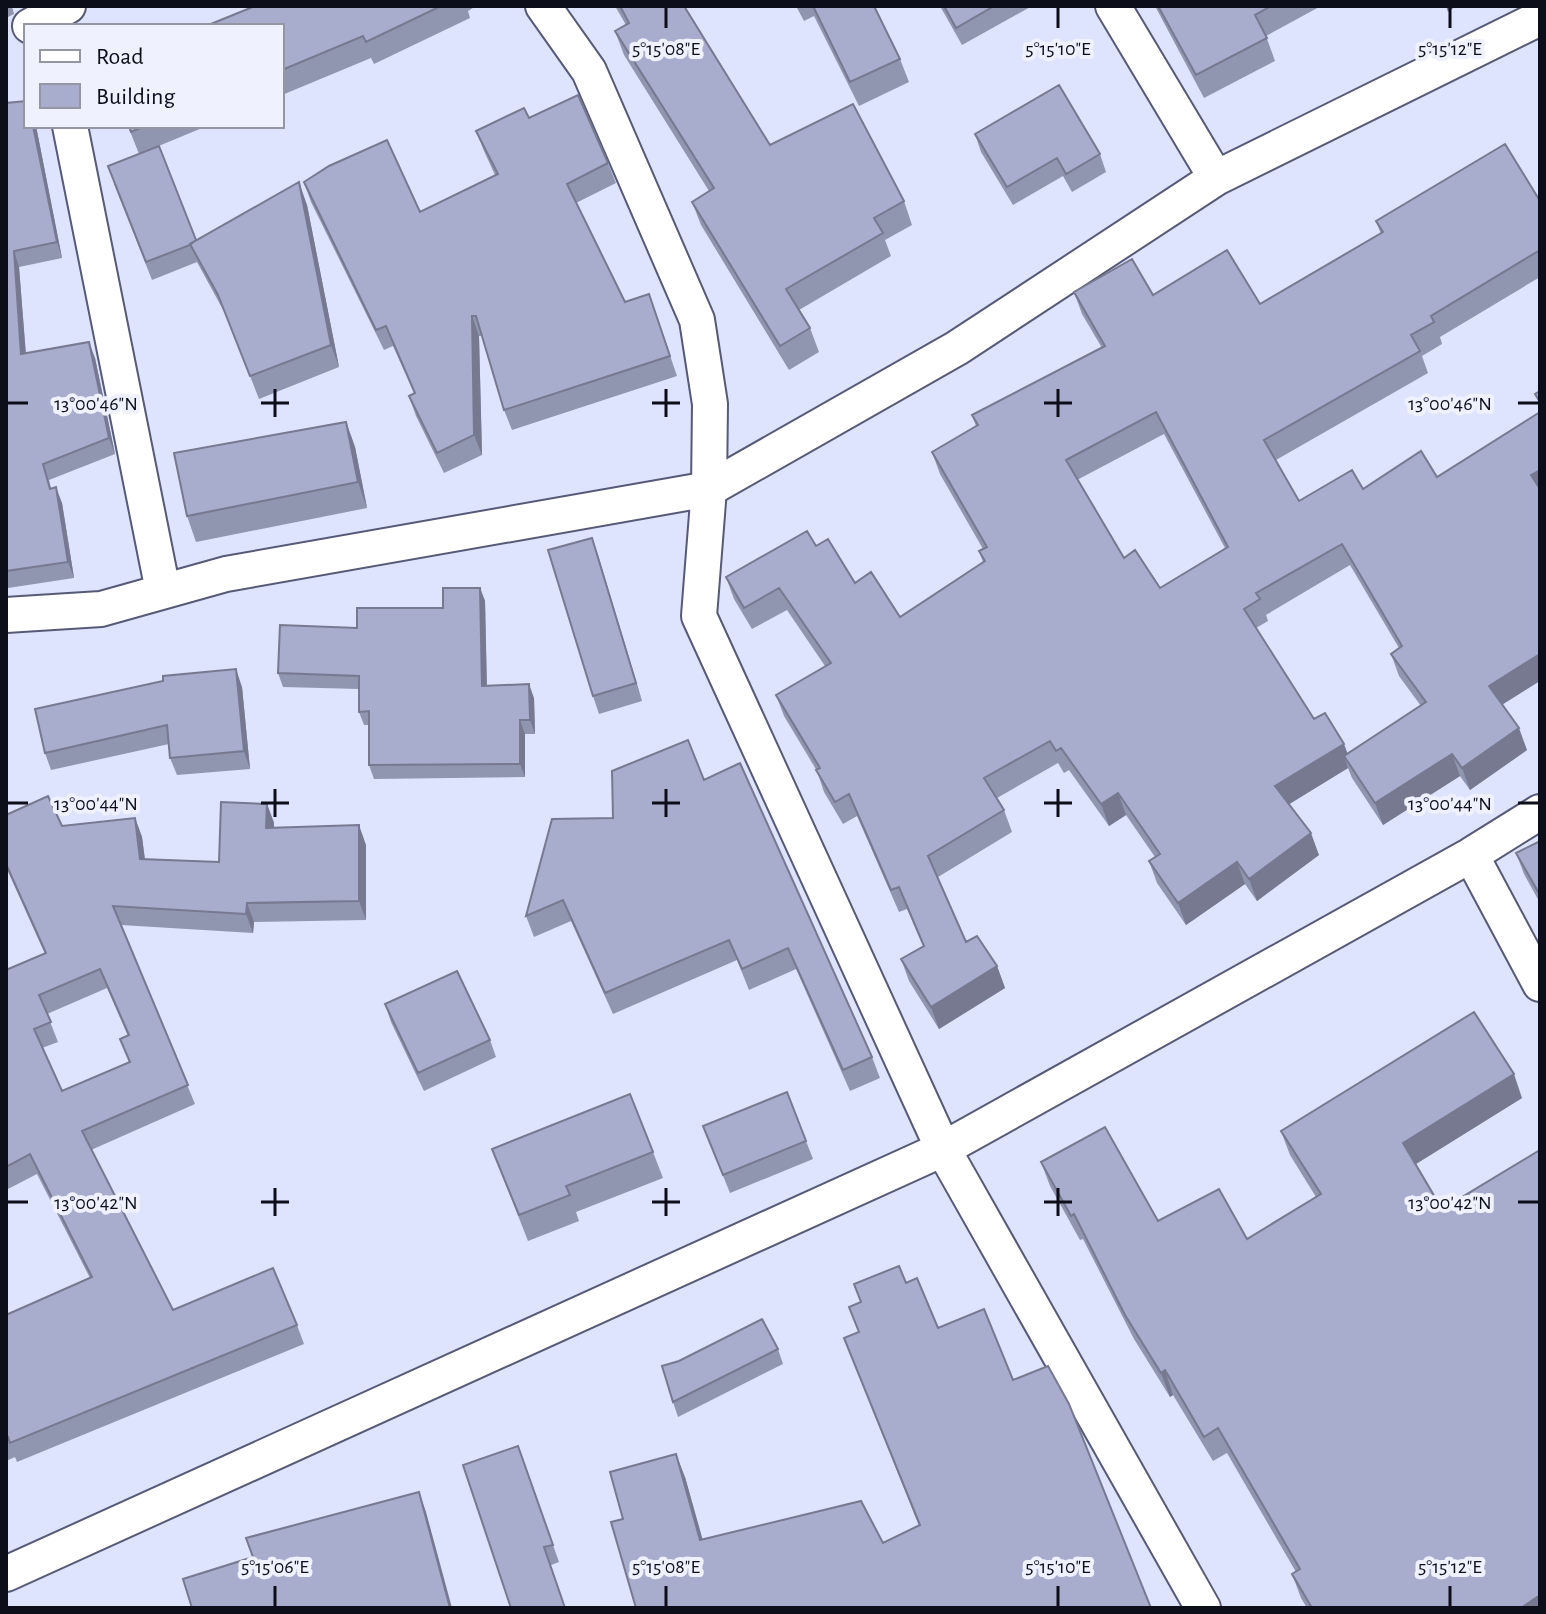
<svg xmlns="http://www.w3.org/2000/svg" width="1546" height="1614" font-family="'Alegreya Sans',sans-serif">
<style>
.lines{fill:none;stroke-linecap:round;stroke-linejoin:round}
.minor-casing{stroke:#565a76;stroke-width:38}
.minor{stroke:#fff;stroke-width:34}
.wall{fill:#9095b0;fill-rule:evenodd}
.shaded-wall{fill:#767990}
.building{fill:#a8adcd;stroke:#767990;stroke-width:2;fill-rule:evenodd}
.ticks{fill:none;stroke:#0c0e19;stroke-width:3}
.ticks-label{font-size:20px;text-anchor:middle;fill:#0c0e19;stroke:#eff1ff;stroke-width:8;stroke-linejoin:round;paint-order:stroke}
</style>
<rect width="100%" height="100%" fill="#dee3fe"/>
<g class="lines">
<defs>
<path id="minor" d="M543,6L589,71L697,320L710,404L709,489L699,616L943,1149L1203,1608
M1113,6L1216,178
M30,26L68,6
M70,126L163,591
M6,615L101,609L226,574L709,489L957,348L1216,178L1540,18
M1471,855L1540,984
M6,1574L943,1149L1471,855L1540,812"/>
</defs>
<use href="#minor" class="minor-casing"/>
<use href="#minor" class="minor"/>
</g>
<path class="wall" d="M6,6H12L14,14L6,18Z
M255,6H476L468,11L470,18L374,64L371,58L282,95V26Z
M615,6H688L685,8L770,145L904,201L912,225L885,240L891,256L799,310L810,328L819,352L789,370L701,225L692,202L709,191L624,55L615,31L626,25Z
M796,6H874L900,59L909,82L859,106L814,16L804,21Z
M940,6H1032L962,45Z
M1155,6H1321L1266,36L1275,61L1204,98Z
M6,103L26,126H36L62,258L19,267L26,354L95,358L115,454L49,480L51,488L62,503L74,578L8,588L6,582Z
M529,118L608,163L616,183L576,203L625,302L649,294L677,376L512,430L504,410L482,336H479L482,455L444,473L416,416L409,396L414,393L393,346L384,350L311,202L304,182L420,212L495,175L484,151L476,131Z
M128,126H207L144,152L196,240L307,205L339,367L259,399L227,317L197,262L152,280L114,184L139,154Z
M975,134L1100,154L1106,172L1072,192L1063,176L1013,205L981,152Z
M1540,201V277L1440,337L1442,344L1422,356L1428,373L1276,460L1299,501L1363,489L1502,705L1527,750L1470,790L1460,776L1383,825L1352,778L1348,768L1289,804L1319,855L1257,901L1245,884L1186,925L1157,883L1149,861L1155,857L1126,815L1109,826L1069,770L1064,773L1058,763L997,798L1004,810L1012,832L938,877L966,942L997,966L1005,988L939,1029L909,981L901,959L923,946L907,909L899,912L857,816L843,824L824,792L817,771L784,716L776,695L825,666L787,610L752,629L734,599L726,577L816,546L855,583L900,617L983,562L979,551L983,549L940,474L932,452L976,426L972,415L1102,348L1082,314L1074,292L1153,295L1260,304L1381,234L1376,221ZM1164,434L1225,548L1160,588L1124,558L1077,480ZM1350,565L1399,648L1391,654L1399,676L1421,706L1347,753L1314,719L1256,628L1268,621L1266,615Z
M346,422L355,447L367,508L196,542L187,516Z
M592,538L642,701L599,714L593,696Z
M480,588L485,601L487,685L534,698L535,734H525V777L374,779L369,765V725H364L359,712V689L283,687L278,673L357,628L443,608Z
M163,681L242,687L250,769L177,775L170,758L169,744L51,770L45,753Z
M704,780L872,1057L880,1078L850,1091L796,969L749,990L737,960L613,1014L571,921L534,937L526,916L613,818Z
M267,804L274,823V827L366,845V920L254,922L253,933L121,925L195,1104L91,1150L173,1310L297,1325L304,1344L17,1462L15,1457L6,1461V1315L90,1278L37,1174L6,1190V970L45,954L6,867V815L62,826L135,818L142,837L145,859L219,862ZM107,988L128,1036L120,1039L129,1062L62,1091L42,1048L58,1042L47,1014Z
M1540,841V903L1524,874L1516,853Z
M385,1004L490,1040L496,1057L424,1091L391,1022Z
M1522,1098L1416,1164L1540,1608H1307L1301,1598L1292,1574L1296,1572L1227,1453L1213,1461L1173,1395L1170,1397L1134,1339L1083,1239L1080,1240L1050,1186L1041,1162L1158,1221L1247,1239L1316,1197L1290,1155L1281,1131Z
M703,1126L806,1141L813,1159L730,1193Z
M492,1149L653,1152L663,1178L576,1212L579,1221L528,1241Z
M906,1283L938,1328L1013,1380L1151,1608H636L623,1519L685,1477L702,1539L883,1543L919,1526L844,1338L859,1333Z
M778,1349L783,1364L678,1417L673,1402Z
M518,1446L559,1562L551,1565L511,1608Z"/>
<path class="shaded-wall" d="M1446,6H1456L1448,12Z
M33,126H36L62,258L57,242Z
M299,182L307,205L339,367L331,345Z
M14,251L19,267L27,370L21,354Z
M472,316L479,336L482,455L474,435Z
M89,342L95,358L115,454L109,438Z
M346,422L355,447L367,508L358,482Z
M1540,470V497L1531,475Z
M56,487L62,503L74,578L68,562Z
M592,538L598,555L642,701L636,683Z
M480,588L485,601L487,699L482,686Z
M1540,654V681L1497,708L1489,686Z
M236,669L242,687L250,769L244,751Z
M529,684L534,698L535,734L530,720Z
M520,720L525,734V777L520,764Z
M1519,728L1527,750L1470,790L1462,768Z
M1344,744L1352,765L1344,756L1348,768L1283,808L1275,786Z
M1452,754L1460,776L1383,825L1375,803Z
M1118,793L1126,815L1109,826L1101,804Z
M267,804L274,823L273,847L266,828Z
M135,818L142,837L147,878L140,859Z
M359,825L366,845V920L359,901Z
M1311,833L1319,855L1257,901L1249,879Z
M1237,862L1245,884L1186,925L1178,903Z
M247,903L254,922L253,933L246,914Z
M997,966L1005,988L939,1029L931,1007Z
M1514,1074L1522,1098L1411,1167L1403,1143Z
M1165,1370L1173,1395L1170,1397L1161,1373Z
M676,1454L685,1477L709,1562L700,1540Z
M419,1492L426,1512L452,1608H450Z
M1540,1595V1608H1521Z"/>
<path class="building" d="M255,6H441L366,42L363,36L282,70V26H206Z
M620,6H684L770,145L853,104L904,201L874,218L883,233L786,289L810,328L780,346L692,202L714,188L615,31L629,23Z
M813,6H874L900,59L850,82Z
M944,6H994L956,28Z
M1158,6H1271L1255,15L1267,38L1196,75Z
M1059,85L1100,154L1066,174L1057,158L1007,187L975,134Z
M578,95L608,163L567,184L625,302L649,294L670,356L504,410L476,316H472L474,435L437,453L409,396L415,393L386,326L376,330L304,182L329,166L387,140L420,212L498,174L476,131L524,108L529,118Z
M26,101V126H33L57,242L14,251L21,354L89,342L109,438L43,464L50,489L56,487L68,562L6,571V103Z
M129,126H145L131,132Z
M1505,144L1540,201V250L1431,316L1434,322L1411,335L1420,351L1264,440L1299,501L1352,470L1363,489L1421,451L1437,477L1540,412V470L1531,475L1540,489V654L1489,686L1519,728L1462,768L1452,754L1375,803L1344,756L1426,702L1391,654L1402,646L1342,544L1256,593L1260,599L1244,609L1314,719L1325,713L1344,744L1275,786L1311,833L1249,879L1237,862L1178,903L1149,861L1160,854L1118,793L1101,804L1061,748L1056,751L1050,741L984,778L1004,810L928,856L966,942L977,936L997,966L931,1007L901,959L924,946L899,887L891,890L849,794L835,802L816,770L820,768L776,695L831,663L779,588L744,608L726,577L807,531L816,546L828,539L855,583L871,572L900,617L985,561L979,551L987,547L932,452L978,425L972,415L1105,346L1074,292L1132,259L1153,295L1227,250L1260,304L1383,232L1376,221ZM1156,412L1228,547L1160,588L1135,550L1124,558L1066,460Z
M159,146L196,240L190,245L146,262L108,166Z
M299,182L331,345L250,376L218,295L190,244Z
M1540,391V402L1535,394Z
M346,422L358,482L187,516L174,453Z
M592,538L636,683L593,696L548,550Z
M443,588H480L482,686L529,684L530,720H520V764L369,765V711L359,712V676L278,673L280,625L357,628V608H443Z
M236,669L244,751L170,758L167,725L45,753L35,709L163,681V676Z
M688,740L704,780L740,763L872,1057L843,1070L788,948L742,969L729,940L605,993L563,900L526,916L552,819L613,818L612,771Z
M48,796L62,826L135,818L140,859L219,862L221,802L267,804L266,828L359,825V901L247,903L246,914L113,906L188,1085L82,1131L173,1310L273,1268L297,1325L10,1443L8,1437L6,1438V1315L92,1277L30,1154L6,1167V970L46,953L6,864V815ZM100,969L129,1035L120,1039L130,1062L62,1091L34,1029L51,1022L39,995Z
M1540,841V895L1516,853Z
M457,971L490,1040L418,1073L385,1004Z
M1474,1012L1514,1074L1403,1143L1442,1209L1540,1150V1595L1521,1608H1312L1292,1574L1300,1569L1218,1428L1204,1437L1165,1370L1161,1373L1125,1315L1074,1214L1071,1216L1041,1162L1105,1127L1158,1221L1219,1189L1247,1239L1321,1194L1281,1131Z
M787,1092L806,1141L723,1175L703,1126Z
M630,1094L653,1152L566,1186L570,1195L519,1215L492,1149Z
M899,1266L906,1283L917,1278L938,1328L984,1309L1013,1380L1048,1366L1069,1404L1151,1608H636L611,1522L623,1519L610,1472L676,1454L700,1540L861,1501L883,1543L920,1525L844,1338L859,1332L849,1307L861,1302L854,1284Z
M762,1319L778,1349L673,1402L662,1366L679,1361Z
M518,1446L553,1545L544,1547L565,1608H511L463,1465Z
M419,1492L450,1608H191H192L183,1579L253,1557L246,1538Z"/>
<path class="ticks" d="M666,8V28M1058,8V28M1450,8V28M275,389V417M666,389V417M1058,389V417M8,403H28M261,403H289M652,403H680M1044,403H1072M1518,403H1538M275,789V817M666,789V817M1058,789V817M8,803H28M261,803H289M652,803H680M1044,803H1072M1518,803H1538M275,1188V1216M666,1188V1216M1058,1188V1216M8,1202H28M261,1202H289M652,1202H680M1044,1202H1072M1518,1202H1538M275,1586V1606M666,1586V1606M1058,1586V1606M1450,1586V1606"/>
<g class="ticks-label">
<text x="666" y="55">5°15'08"E</text>
<text x="1058" y="55">5°15'10"E</text>
<text x="1450" y="55">5°15'12"E</text>
<text x="96" y="410">13°00'46"N</text>
<text x="1450" y="410">13°00'46"N</text>
<text x="96" y="810">13°00'44"N</text>
<text x="1450" y="810">13°00'44"N</text>
<text x="96" y="1209">13°00'42"N</text>
<text x="1450" y="1209">13°00'42"N</text>
<text x="275" y="1573">5°15'06"E</text>
<text x="666" y="1573">5°15'08"E</text>
<text x="1058" y="1573">5°15'10"E</text>
<text x="1450" y="1573">5°15'12"E</text>
</g>
<rect width="1546" height="1614" fill="none" stroke="#0c0e19" stroke-width="16"/>
<rect x="24" y="24" width="260" height="104" fill="#eff1ff" stroke="#9496a3" stroke-width="2"/>
<rect x="40" y="50" width="40" height="12" fill="#ffffff" stroke="#9496a3" stroke-width="2"/>
<text x="96" y="64" font-size="24" fill="#0c0e19">Road</text>
<rect x="40" y="84" width="40" height="24" fill="#a8adcd" stroke="#9496a3" stroke-width="2"/>
<text x="96" y="104" font-size="24" fill="#0c0e19">Building</text>
</svg>
